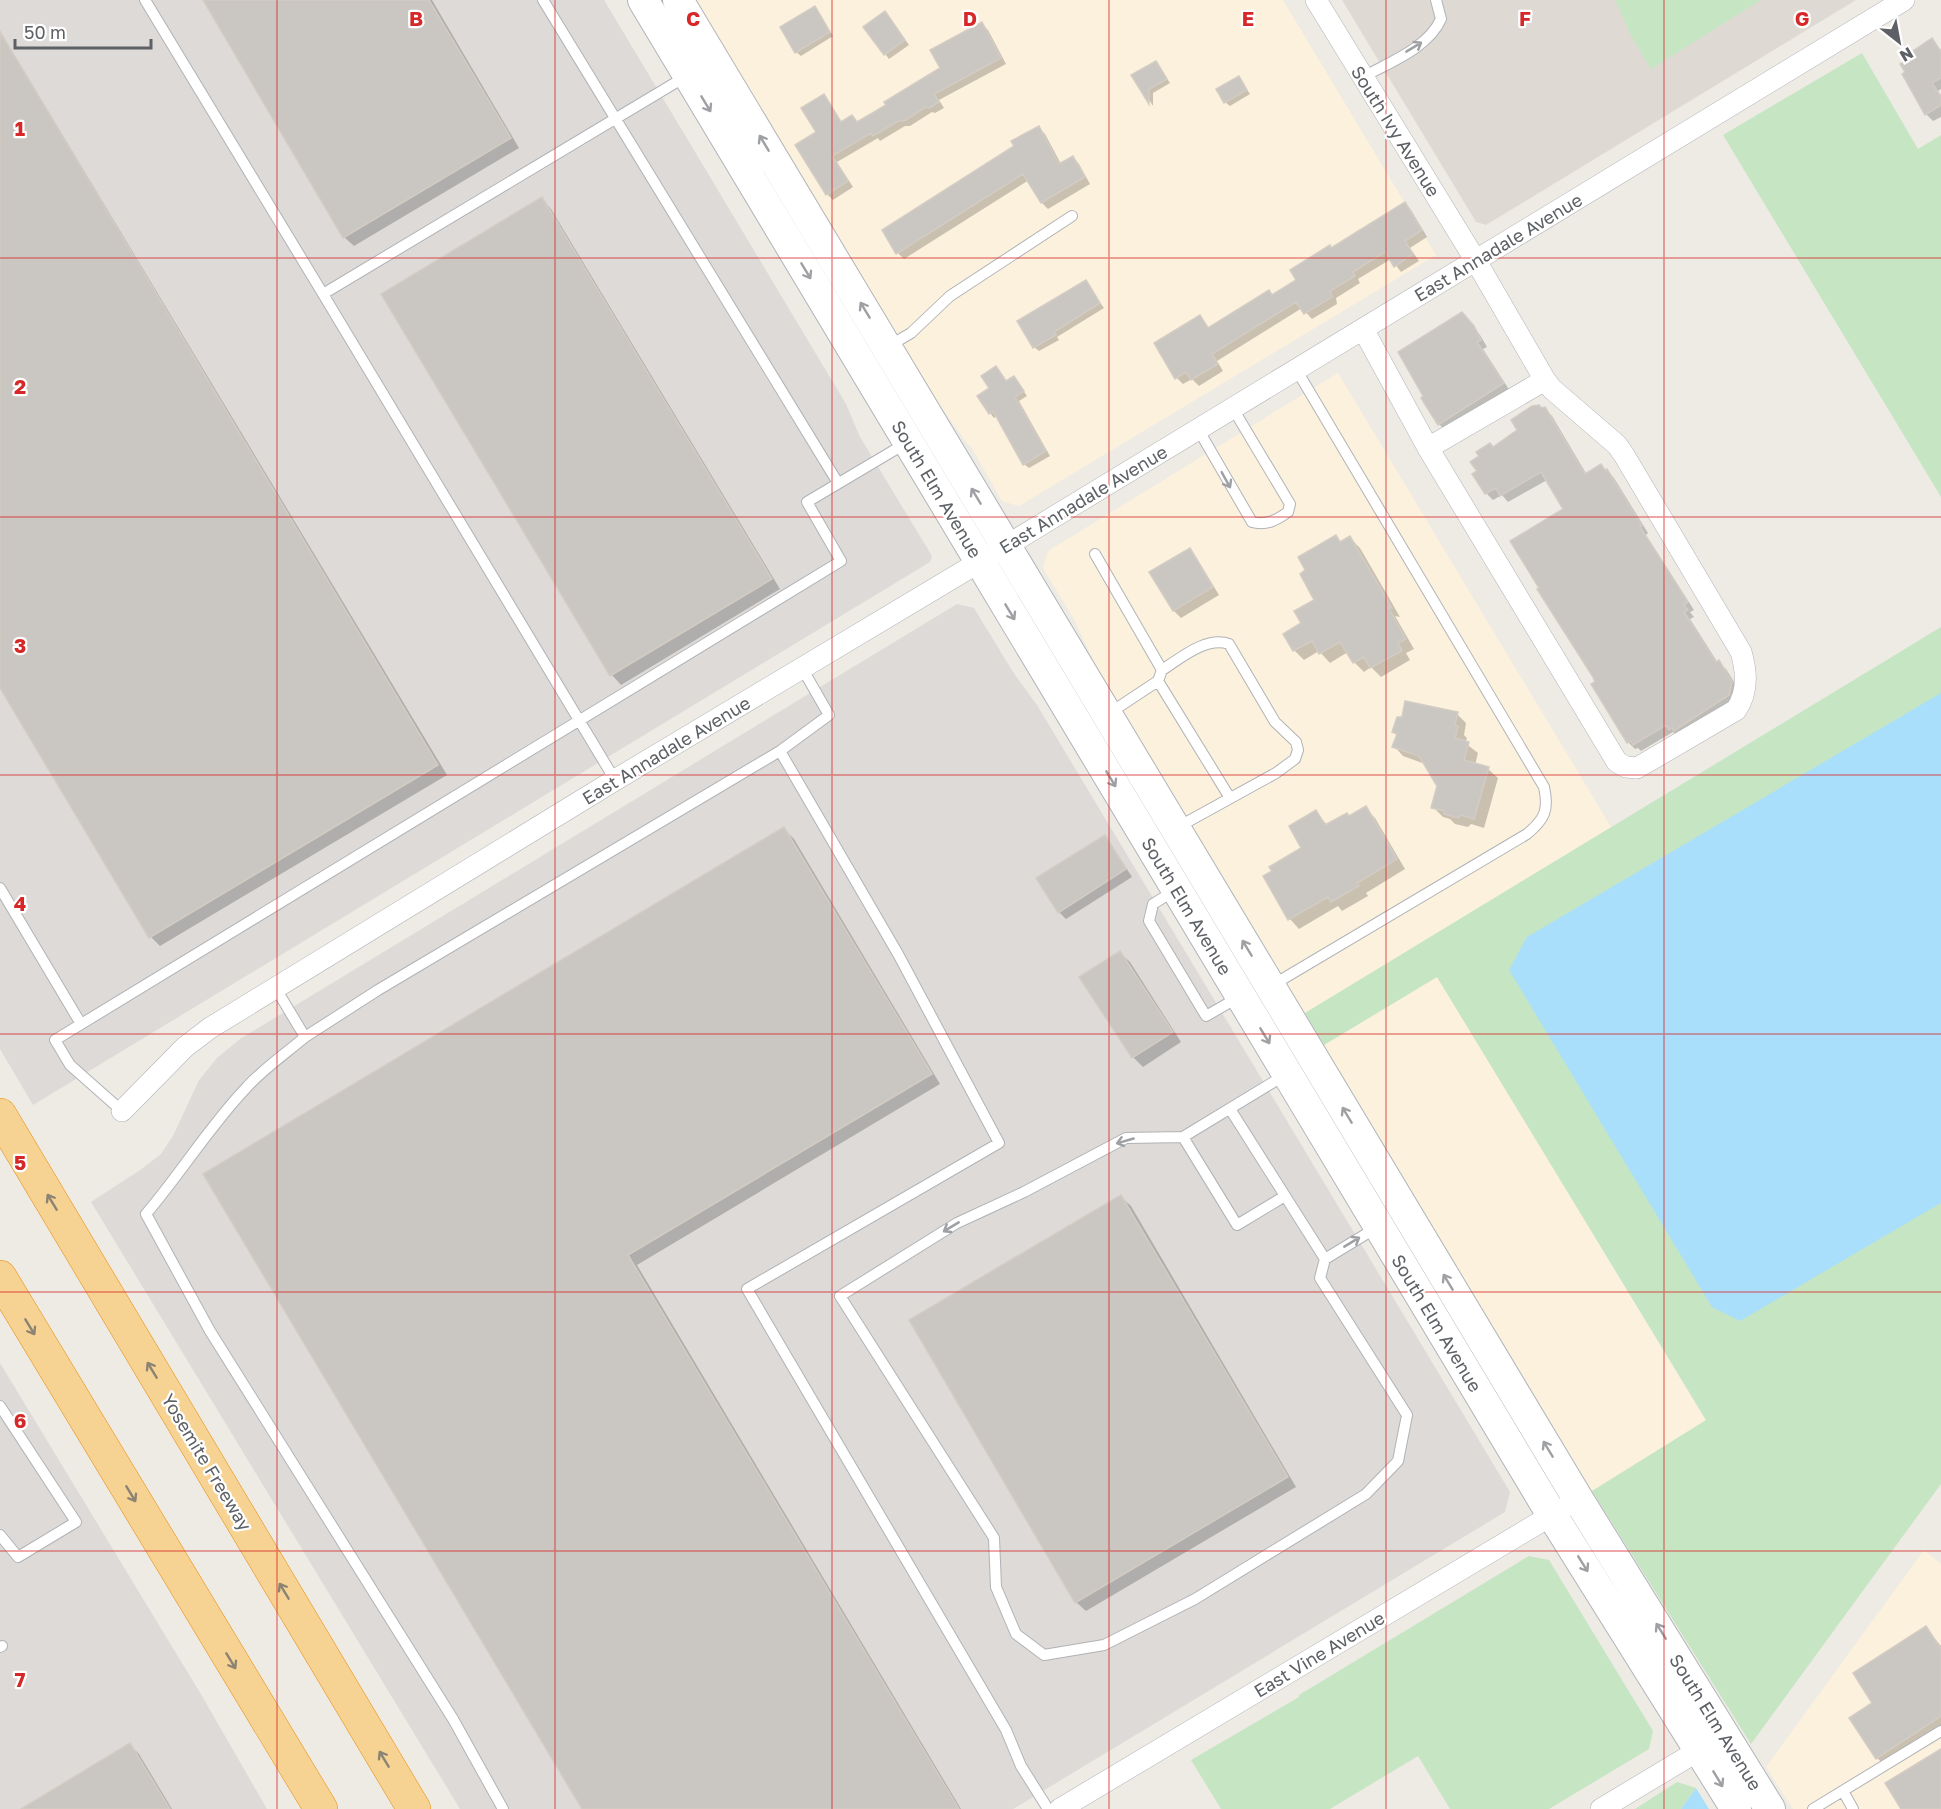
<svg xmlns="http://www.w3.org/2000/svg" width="1941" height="1809" font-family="'Golos Text',sans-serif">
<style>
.commercial{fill:#fcf1dc}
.industrial{fill:#dddad7}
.education{fill:#dedad3}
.green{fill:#c6e5c3}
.water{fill:#a9dffb}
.shadow{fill:#0003}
.building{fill:#cac6c1;stroke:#d3ccc4;stroke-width:1.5}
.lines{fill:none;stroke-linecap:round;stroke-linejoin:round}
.lane-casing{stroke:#b0b3b7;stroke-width:12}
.street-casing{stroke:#b0b3b7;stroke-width:22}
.secondary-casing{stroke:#b1b5b9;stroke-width:32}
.highway-casing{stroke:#e78c0c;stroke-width:34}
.lane{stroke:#fff;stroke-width:10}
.street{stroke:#fff;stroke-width:21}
.secondary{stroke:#fff;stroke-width:30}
.highway{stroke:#f7d393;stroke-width:33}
.oneway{stroke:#9ea0a3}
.oneway2{stroke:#8b8373}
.grid{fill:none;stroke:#d62828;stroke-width:1.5;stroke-opacity:0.55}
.labels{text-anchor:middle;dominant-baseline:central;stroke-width:4.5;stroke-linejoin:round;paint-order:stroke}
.street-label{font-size:18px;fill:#5d6165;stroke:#fff}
.grid-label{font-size:20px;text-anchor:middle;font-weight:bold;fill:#d62828;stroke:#fff;stroke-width:4.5;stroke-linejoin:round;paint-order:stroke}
</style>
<rect width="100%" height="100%" fill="#eeebe5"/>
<path class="commercial" d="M696,0H1283L1436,255L1019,506L1002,501L970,445L969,446L939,404Z
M1338,373L1611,827L1305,1013L1095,664L1074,619L1043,568L1048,551Z
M1437,977L1706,1421L1592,1491L1324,1045Z
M1924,1550L1941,1564V1809H1793L1766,1767Z"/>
<path class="industrial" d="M0,0H604L846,404L860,437L932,556L930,562L33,1105L0,1049Z
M957,604L974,608L1013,672L1037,705L1510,1492L1505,1512L1013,1809H460L91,1202L143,1168L161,1154L173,1136L199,1080L217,1058L240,1039Z
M0,1363L202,1696L267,1809H0Z"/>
<path class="education" d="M1342,0H1856L1486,225L1476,222Z"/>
<path class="green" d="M1615,0H1761L1651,69L1631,36Z
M1862,53L1918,149L1941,135V497L1723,135Z
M1941,627V1484L1751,1744L1592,1491L1706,1420L1437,977L1324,1045L1305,1013Z
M1529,1556L1549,1560L1653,1731L1649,1749L1549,1809H1450L1418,1756L1330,1809H1221L1191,1760L1299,1697V1695Z
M1677,1782L1696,1788L1681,1809H1635Z"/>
<path class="water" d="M1941,693V1203L1740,1321L1712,1307L1509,970L1527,937Z
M1696,1788L1709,1809H1681Z"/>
<path class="shadow" d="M204,0H432L519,148L354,246L344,237Z
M815,8L833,36L801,56L796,52Z
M889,17L909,45L889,59L865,27Z
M982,24L988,30L1006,64L939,100L944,108L935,113L932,112L910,126H905L880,141L878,138L837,162L853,187L833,200L827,194L818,132L823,96L842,123L852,117L858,123L942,69Z
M0,31L447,775L160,946L151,937L0,685Z
M1932,40L1941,50V89L1938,91L1941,95V117L1933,121L1926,114L1904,75L1917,55Z
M1156,62L1170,83L1153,93V106L1134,76Z
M1239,78L1250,94L1230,106L1225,102Z
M1039,128L1045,134L1061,164L1073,158L1079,164L1090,184L1048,209L1042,203L1029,180L904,259L898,253Z
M542,199L551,209L780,589L621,685L612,675L383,295Z
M1404,204L1411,210L1427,237L1410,248L1419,261L1401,272L1391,259L1358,279L1360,283L1336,298L1337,304L1312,319L1302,308L1217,361L1223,371L1199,386L1192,379L1183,384L1177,378L1200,317L1210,329L1273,296L1298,280L1331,249Z
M1085,282L1104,308L1057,337L1059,340L1039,351L1034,347Z
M1468,321L1480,335L1487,347L1483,349L1510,391L1446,431L1439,424Z
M1007,383H1018L1027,396L1019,401L1050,456L1029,468L1024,464L997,416L994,418L990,413Z
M1545,409L1552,416L1587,475L1607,471L1614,478L1648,533L1646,535L1694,610L1690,612L1694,617L1690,619L1718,663L1726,669L1739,690L1736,702L1677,736L1673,732L1641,751L1638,748L1635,749L1628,742L1596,682L1565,509L1547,480L1508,502L1502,495L1493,500L1486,493L1479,471L1493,448Z
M1336,537L1342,543L1350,538L1360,548L1400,617L1395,616L1414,649L1406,653L1410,660L1381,677L1371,667L1364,672L1354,662L1348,652L1330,663L1319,651L1304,660L1294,650L1285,635L1303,624L1317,600Z
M1190,550L1196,557L1219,595L1181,618L1174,611L1151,572Z
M1457,714L1466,723L1464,735L1467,738L1465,743L1478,753L1475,765L1488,769L1498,778L1484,828L1471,824L1468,827L1455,824L1450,819L1443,817L1433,807L1438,786L1425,764L1403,756L1394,746L1398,736L1394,732Z
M1365,808L1375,818L1405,869L1366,893L1368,896L1342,911L1338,906L1299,929L1290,919L1265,877L1303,849L1316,812L1328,826L1350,817Z
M784,829L794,839L940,1084L637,1265L961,1809H584L205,1174Z
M1104,837L1111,844L1132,877L1066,919L1059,912Z
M1120,953L1130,962L1181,1042L1143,1067L1133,1057L1082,978Z
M1121,1197L1131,1206L1296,1487L1086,1611L1076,1602Z
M1926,1628L1941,1646V1732L1887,1767L1877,1758L1875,1703Z
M130,1745L139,1754L172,1809H24Z"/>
<path class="building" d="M203,0H429L511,138L343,238Z
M815,6L830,32L795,53L780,27Z
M885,11L905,40L884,55L863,27Z
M982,22L1001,58L934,94L939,102L929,108L926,107L904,121H898L873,136L871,133L832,156L848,181L826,195L795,145L816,132L801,108L824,94L841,122L852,115L857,122L886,105L884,102L940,68L930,50Z
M0,32L438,765L149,938L0,688Z
M1932,38L1941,52V78L1932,83L1941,97V105L1925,115L1902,74L1905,72L1900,64L1915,55L1913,51Z
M1156,61L1167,79L1149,89V104L1131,75Z
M1239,76L1247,90L1224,103L1216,89Z
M1039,126L1059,164L1073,156L1085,177L1041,203L1023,174L896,254L882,230L1014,146L1011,141Z
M542,197L772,579L610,676L381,294Z
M1405,202L1422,230L1405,241L1413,254L1394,267L1385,252L1353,272L1355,276L1330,291L1332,297L1304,314L1296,302L1212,354L1218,364L1191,380L1186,372L1175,379L1154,343L1200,315L1208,328L1269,290L1272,295L1296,280L1290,270L1330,245L1331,248Z
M1086,280L1100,303L1054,332L1056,335L1033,348L1017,321Z
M1462,312L1474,326L1481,340L1477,342L1504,383L1438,425L1421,398L1423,396L1398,352Z
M996,366L1006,381L1014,376L1024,391L1015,397L1046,451L1023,465L993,411L989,414L977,396L989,388L981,376Z
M1539,405L1542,408L1545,407L1585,474L1601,464L1605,470L1607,469L1642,526L1640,527L1688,602L1684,605L1688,610L1684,612L1716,662L1719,660L1732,682L1729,695L1674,731L1672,728L1669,730L1666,725L1633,745L1631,741L1627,743L1591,684L1595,682L1593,677L1537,589L1539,588L1510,541L1563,509L1541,472L1500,496L1496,488L1485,494L1472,474L1477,471L1470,462L1479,456L1476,452L1490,443L1493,447L1517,430L1511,420L1532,406Z
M1336,535L1340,542L1350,536L1392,608L1388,607L1406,639L1398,643L1402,651L1370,668L1364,657L1353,663L1340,642L1319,654L1312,641L1293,651L1283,634L1301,623L1294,611L1314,600L1300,574L1305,570L1298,557Z
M1190,548L1213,587L1173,611L1149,572Z
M1405,701L1458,712L1455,724L1458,727L1455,738L1469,742L1464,760L1489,767L1474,819L1461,815L1458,818L1444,814L1445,811L1431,808L1437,786L1419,756L1392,747L1397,734L1392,732L1397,717H1402Z
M1366,806L1397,859L1357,883L1359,886L1331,902L1328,897L1288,920L1263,876L1272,871L1269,867L1301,848L1289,826L1316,810L1325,825L1347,813L1349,816Z
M784,827L932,1074L628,1255L959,1809H582L203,1174Z
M1105,835L1126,869L1058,913L1036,878Z
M1120,951L1173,1032L1132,1058L1079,977Z
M1121,1195L1288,1477L1075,1603L909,1320Z
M1926,1626L1941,1649V1716L1876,1759L1849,1718L1872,1703L1853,1673Z
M130,1743L170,1809H21Z
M1941,1749V1809H1901L1885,1783Z"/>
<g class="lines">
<defs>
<path id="lane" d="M145,0L323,294
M543,0L838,483
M1363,77C1390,62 1428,48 1441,19L1436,0
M889,346L911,333L950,296L1072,216
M1198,429L1252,522C1266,526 1277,520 1288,512L1290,504L1232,407
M1095,554L1162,670
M1158,681L1230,798
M1108,714L1158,681L1162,670C1181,658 1206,636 1229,644L1275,722L1296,742L1298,750L1295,759L1276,773L1178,827
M780,751L829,715L802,668
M615,780L323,294L685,77
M0,888L81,1024
M1174,891L1153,904L1149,921L1206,1016L1239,997
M1271,986L1527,834C1545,819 1549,810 1544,787L1296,369
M275,987L305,1037C285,1054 263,1069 246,1088C209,1127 181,1173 146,1214L210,1331L453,1719L503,1809
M305,1037L378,990L780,751L898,954L999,1143L747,1289L1006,1730L1021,1766L1048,1809
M1230,1109L1325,1259L1320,1278L1407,1415L1398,1461L1366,1494L1195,1599L1104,1645L1044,1655L1016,1634L996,1587L994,1538L840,1296L957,1223L1024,1192L1126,1138L1183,1137L1285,1075
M122,1111L70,1065L55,1040L841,561L807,502L908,442
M1183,1137L1237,1225L1285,1196
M1325,1259L1376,1228
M0,1406L76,1522L18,1557L0,1535
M0,1647L2,1646
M1843,1791L1853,1809
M1813,1809L1941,1731"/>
<path id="street" d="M1316,0L1476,261L1545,380L1552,389L1617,445L1624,455L1741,652C1747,672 1748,693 1736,710L1637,768L1626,767L1617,762L1428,448L1363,329
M1428,448L1545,380
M122,1111L185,1047L210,1028L615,780L1006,546L1904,0
M1060,1809L1562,1509
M1601,1809L1711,1743"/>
<path id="secondary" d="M643,0L1552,1515L1736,1809
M678,0L1578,1499L1770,1809"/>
<path id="highway" d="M0,1115L414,1809
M0,1277L321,1809"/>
</defs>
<use href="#lane" class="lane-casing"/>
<use href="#street" class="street-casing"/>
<use href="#secondary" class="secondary-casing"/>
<use href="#highway" class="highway-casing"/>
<use href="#lane" class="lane"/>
<use href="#street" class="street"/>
<use href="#secondary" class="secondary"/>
<use href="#highway" class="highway"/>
</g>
<defs><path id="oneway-shaft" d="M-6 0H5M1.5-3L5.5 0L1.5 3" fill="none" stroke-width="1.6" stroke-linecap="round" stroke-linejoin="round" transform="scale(1.5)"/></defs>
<g class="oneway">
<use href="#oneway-shaft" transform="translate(1414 47) rotate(-31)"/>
<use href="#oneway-shaft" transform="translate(706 104) rotate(59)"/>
<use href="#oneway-shaft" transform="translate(764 143) rotate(-121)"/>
<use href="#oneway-shaft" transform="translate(806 271) rotate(59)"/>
<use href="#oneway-shaft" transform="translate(865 310) rotate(-121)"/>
<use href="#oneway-shaft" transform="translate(1226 480) rotate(61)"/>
<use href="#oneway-shaft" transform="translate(976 496) rotate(-121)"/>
<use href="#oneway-shaft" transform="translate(1010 612) rotate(59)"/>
<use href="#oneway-shaft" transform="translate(1111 779) rotate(59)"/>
<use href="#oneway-shaft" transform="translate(1247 948) rotate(-121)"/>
<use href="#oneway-shaft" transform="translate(1265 1036) rotate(59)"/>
<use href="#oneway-shaft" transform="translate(1347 1115) rotate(-121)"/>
<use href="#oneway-shaft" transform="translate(1125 1141) rotate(164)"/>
<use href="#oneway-shaft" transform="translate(951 1227) rotate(149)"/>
<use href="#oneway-shaft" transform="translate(1352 1242) rotate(-31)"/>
<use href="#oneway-shaft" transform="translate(1448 1282) rotate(-121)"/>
<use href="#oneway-shaft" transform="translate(1548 1449) rotate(-121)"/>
<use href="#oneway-shaft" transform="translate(1583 1564) rotate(58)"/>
<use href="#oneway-shaft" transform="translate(1661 1631) rotate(-122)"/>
<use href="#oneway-shaft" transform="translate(1718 1779) rotate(59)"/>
</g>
<g class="oneway2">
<use href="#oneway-shaft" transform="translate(52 1202) rotate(-121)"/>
<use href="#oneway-shaft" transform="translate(30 1327) rotate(59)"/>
<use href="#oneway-shaft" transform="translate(152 1370) rotate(-121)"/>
<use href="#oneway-shaft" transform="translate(131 1494) rotate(59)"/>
<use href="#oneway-shaft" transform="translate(284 1591) rotate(-121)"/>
<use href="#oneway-shaft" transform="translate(231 1661) rotate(59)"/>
<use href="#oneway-shaft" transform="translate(384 1759) rotate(-121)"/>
</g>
<path class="grid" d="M277,0V1809M555,0V1809M832,0V1809M1109,0V1809M1386,0V1809M1664,0V1809M0,258H1941M0,517H1941M0,775H1941M0,1034H1941M0,1292H1941M0,1551H1941"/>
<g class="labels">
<g class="street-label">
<text transform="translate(1396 131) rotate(58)">South Ivy Avenue</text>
<text transform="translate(1498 247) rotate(-31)">East Annadale Avenue</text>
<text transform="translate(937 489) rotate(59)">South Elm Avenue</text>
<text transform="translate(1083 499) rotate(-31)">East Annadale Avenue</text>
<text transform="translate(666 750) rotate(-31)">East Annadale Avenue</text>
<text transform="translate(1187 906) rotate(59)">South Elm Avenue</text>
<text transform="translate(1437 1323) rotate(59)">South Elm Avenue</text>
<text transform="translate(207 1462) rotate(59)">Yosemite Freeway</text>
<text transform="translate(1319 1654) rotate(-31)">East Vine Avenue</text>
<text transform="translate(1716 1722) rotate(58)">South Elm Avenue</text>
</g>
</g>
<g class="grid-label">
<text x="416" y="26">B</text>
<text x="693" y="26">C</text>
<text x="970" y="26">D</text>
<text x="1248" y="26">E</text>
<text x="1525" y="26">F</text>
<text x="1802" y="26">G</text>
<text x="20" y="136">1</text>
<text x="20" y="394">2</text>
<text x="20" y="653">3</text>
<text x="20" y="911">4</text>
<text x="20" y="1170">5</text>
<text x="20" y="1428">6</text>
<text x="20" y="1687">7</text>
</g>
<g transform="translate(1899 42) rotate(149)" stroke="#ffffff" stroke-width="4.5" paint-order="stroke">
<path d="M0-4.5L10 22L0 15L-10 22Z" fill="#5d6165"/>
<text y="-9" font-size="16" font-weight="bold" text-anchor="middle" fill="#5d6165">N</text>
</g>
<path d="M15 39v9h136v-9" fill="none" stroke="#5d6165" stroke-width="3"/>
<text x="24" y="39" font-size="18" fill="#5d6165" stroke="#ffffff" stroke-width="4.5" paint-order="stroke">50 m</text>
</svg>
